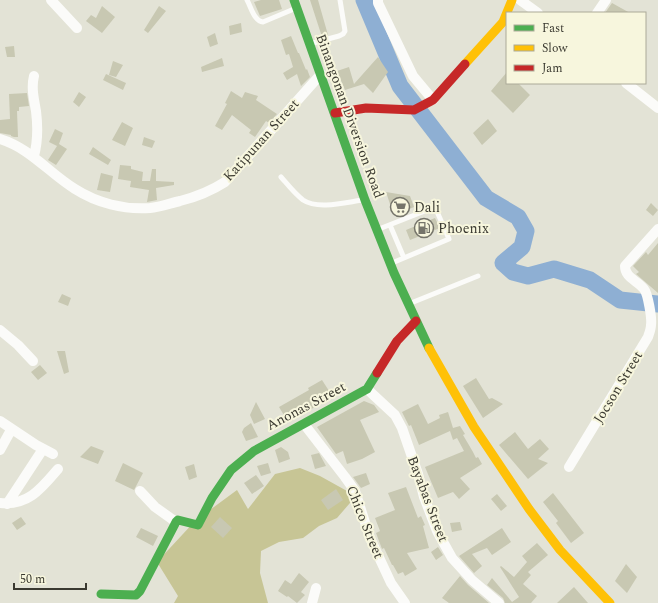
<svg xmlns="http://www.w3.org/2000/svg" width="658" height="603" font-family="Spectral,serif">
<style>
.forest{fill:#c7c595}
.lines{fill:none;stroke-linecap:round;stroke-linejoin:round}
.river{stroke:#8eafd3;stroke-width:17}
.building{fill:#c8c8b2}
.lane{stroke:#fbfbf9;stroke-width:5}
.street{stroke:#fbfbf9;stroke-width:10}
.fast{stroke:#4caf50;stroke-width:9}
.slow{stroke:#ffc107;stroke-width:9}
.jam{stroke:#c62828;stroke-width:9}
.labels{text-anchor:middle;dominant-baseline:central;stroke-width:4;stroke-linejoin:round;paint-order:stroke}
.street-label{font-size:14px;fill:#3a3930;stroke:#f7f6dd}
.poi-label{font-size:14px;fill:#3a3930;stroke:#f7f6dd;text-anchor:start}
</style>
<rect width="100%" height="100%" fill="#e3e3d6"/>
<path class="forest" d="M300,468L320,476L356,496L337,518L319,526L303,538L279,542L261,551L260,573L268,603H174L178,596L157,562L195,521L237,490L248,509L275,474Z"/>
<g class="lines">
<path class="river" d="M364,0L400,86L486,198L518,217L526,231L522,247L503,263L513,272L528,276L554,269L590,280L620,300L658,304"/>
</g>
<path class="building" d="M261,0H279L282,9L260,16L254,2Z
M310,0H318L328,35L322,37Z
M612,3L630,13H605Z
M102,6L115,17L102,33L86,21L91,15L96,18Z
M159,6L166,11L148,33L144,30Z
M241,23L242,32L230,35L229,26Z
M215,33L218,44L210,47L207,37Z
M291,36L298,53H299L306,70L307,69L310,77L301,86L297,74L287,80L283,73L293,67L289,54L286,55L281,40Z
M14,46L15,57H7L5,47Z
M378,57L388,72L373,93L364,84L345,90L337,71L349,67L354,84Z
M222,58L224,66L202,72L201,67Z
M113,61L123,65L116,77L109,75Z
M507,72V83H518L530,95L513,113L491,91Z
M106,74L126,83L123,90L103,80Z
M231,91L242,98L245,92L258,96L256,100L277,114L269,123L266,121L255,137L249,133L251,130L232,115L222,130L215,126L227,104L225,103Z
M79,92L86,97L79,107L73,102Z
M27,93L29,106L19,107V111H17L18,137H14L11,136V135L0,133V120L10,119L9,94Z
M488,119L497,131L482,145L473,133Z
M122,122L133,128L125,146L112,140Z
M55,129L63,133L59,144L67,149L56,165L48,160L57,146L49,142Z
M144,137L155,141L152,148L142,145Z
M93,147L111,160L108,165L89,154Z
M120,165L131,166V169L143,172L142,181H150L152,169H156V181L174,182V185L156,188L157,200L147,202L149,190L130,187L131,181L118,179Z
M101,173L113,176L110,192L97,190Z
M386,192L410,196L414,207L394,216Z
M651,203L658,210L653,216L646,210Z
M435,218L440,228L410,240L406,230Z
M658,243V293L636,274L639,272L633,266L646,252L648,255Z
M62,294L71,298L68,306L58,302Z
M57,351H65L69,372L64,374Z
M40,365L47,373L38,380L31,372Z
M476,378L489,399L492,398L503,404L483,418L463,386Z
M322,380L333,397L288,422L279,407L309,390L308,388Z
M364,401L374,405L379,412L360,420L375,452L362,459L347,464L343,451L336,454L317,427Z
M256,402L265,419L254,424L250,415Z
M418,404L428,424L440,418L439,415L448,412L453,428L460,426L465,434L463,435L473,452L476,458L478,457L482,464L460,478L470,489L459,499L453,492L438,498L425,467L464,451L457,438L453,440L450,431L419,445L411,425L409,426L402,412Z
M251,423L258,437L246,441L242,432L244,428Z
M515,432L528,449L540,439L549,449L538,459L548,463L528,479L499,445Z
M91,446L104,451L98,464L80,457Z
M281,447L288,452L290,459L279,463L275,450Z
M319,453L326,466L315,469L311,455Z
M123,463L143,473L134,490L115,481Z
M268,463L271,473L261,476L257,466Z
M194,464L197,477L189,480L185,467Z
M366,473L370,484L361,488L353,477Z
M256,475L264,486L252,494L244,483Z
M406,487L418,518L421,516L425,525L423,526L429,548L407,553L417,569L405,576L403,572L398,574L393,565H392L384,548L382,549L376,533L380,531L375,518L395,510L388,493Z
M336,489L343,500L328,510L321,500Z
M553,493L584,533L571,543L556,523L558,521L543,502Z
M497,494L507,506L501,511L491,499Z
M21,517L26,524L17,530L12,523Z
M220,517L232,528L223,538L211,527Z
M460,522L462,530L452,532L450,523Z
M141,528L158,536L153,546L136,537Z
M502,528L511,542L492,555L487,548L472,554L482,566L474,573L459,556Z
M537,543L548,555L528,572L531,575L523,584L537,596L531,603H505L503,598L487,585L492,578L512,602L519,597L500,567L501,566L514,577L527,562L522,556Z
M438,547L443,555L436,560L431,552Z
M626,564L637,577L627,593L615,581Z
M299,573L309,582L301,592L305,595L297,603L288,596L287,597L278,591L285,580L291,584Z
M460,576L468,585L489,603H449L442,598Z
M574,587L588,603H557Z"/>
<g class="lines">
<path class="lane" d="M247,0C251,7 254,21 263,22L294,9
M313,43L339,36L343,34L345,31L340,0
M281,177C288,185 295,194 303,200C318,210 347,202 363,200
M390,225L404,258
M379,229L435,207L449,239L392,263
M411,303L478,276"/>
<path class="street" d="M51,0L77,28
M378,0V3L413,76L433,100
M520,0L538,13
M597,13L606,0
M34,76C31,88 34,99 36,111C38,127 38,141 34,156
M626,83L658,108
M0,139C30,148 49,173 75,189C97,203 124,210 150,208C160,207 171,203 180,201C196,197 211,191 225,182L321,74
M0,330L18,345L33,361
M367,389L395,415L402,428L418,474L424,497L437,531L452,558L472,580L499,603
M0,421L36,445L53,454
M304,424L345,477L355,491L370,538L391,583L405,603
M0,450L11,430
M569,467L648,337C649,334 651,329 651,325C652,318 648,294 644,289C637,280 625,278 625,266L658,229
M140,491L155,507L176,522
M0,503C28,506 41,489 58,469
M7,504L43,449
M312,603L316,588"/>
<path class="fast" d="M294,0L365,200L394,273L429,348
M101,594L136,595L140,591L176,522L178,520L198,525L212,498L231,470L254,451L367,389L377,373"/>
<path class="slow" d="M465,64L503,22L512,0
M429,348L474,427L529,509L560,550L610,603"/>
<path class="jam" d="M335,113L366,108L414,110L433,100L465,64
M377,373L397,341L416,321"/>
</g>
<defs>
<symbol id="supermarket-ring" viewBox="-11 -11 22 22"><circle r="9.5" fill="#f7f6dd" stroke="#75746a" stroke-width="1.5"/><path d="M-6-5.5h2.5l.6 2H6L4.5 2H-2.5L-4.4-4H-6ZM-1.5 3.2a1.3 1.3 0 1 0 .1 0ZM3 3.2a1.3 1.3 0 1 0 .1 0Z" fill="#75746a"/></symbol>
<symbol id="fuel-ring" viewBox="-11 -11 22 22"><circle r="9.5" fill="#f7f6dd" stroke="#75746a" stroke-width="1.5"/><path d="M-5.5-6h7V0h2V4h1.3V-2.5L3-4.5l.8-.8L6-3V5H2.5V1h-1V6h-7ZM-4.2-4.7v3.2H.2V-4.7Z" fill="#75746a"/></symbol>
</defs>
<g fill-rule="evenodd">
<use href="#supermarket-ring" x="389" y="196" width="22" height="22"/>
<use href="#fuel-ring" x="413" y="217" width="22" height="22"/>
</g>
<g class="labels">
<g class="street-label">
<text transform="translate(350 116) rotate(70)">Binangonan Diversion Road</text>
<text transform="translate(261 140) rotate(-48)">Katipunan Street</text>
<text transform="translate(618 387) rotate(-59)">Jocson Street</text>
<text transform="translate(306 406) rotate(-28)">Anonas Street</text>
<text transform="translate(428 499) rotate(69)">Bayabas Street</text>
<text transform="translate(365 522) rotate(68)">Chico Street</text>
</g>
<g class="poi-label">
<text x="414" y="207">Dali</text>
<text x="438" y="228">Phoenix</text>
</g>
</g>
<rect x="506" y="12" width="140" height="72" fill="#f7f6dd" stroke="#abaa98"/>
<rect x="514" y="25" width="20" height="6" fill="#4caf50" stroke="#abaa98"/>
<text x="542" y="32" font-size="12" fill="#3a3930">Fast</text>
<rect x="514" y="45" width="20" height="6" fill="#ffc107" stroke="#abaa98"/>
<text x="542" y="52" font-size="12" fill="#3a3930">Slow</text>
<rect x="514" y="65" width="20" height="6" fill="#c62828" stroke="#abaa98"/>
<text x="542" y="72" font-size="12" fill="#3a3930">Jam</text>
<path d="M14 583v6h72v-6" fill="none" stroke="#3a3930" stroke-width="2"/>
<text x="20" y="583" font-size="12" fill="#3a3930" stroke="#f7f6dd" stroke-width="3" paint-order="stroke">50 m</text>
</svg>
